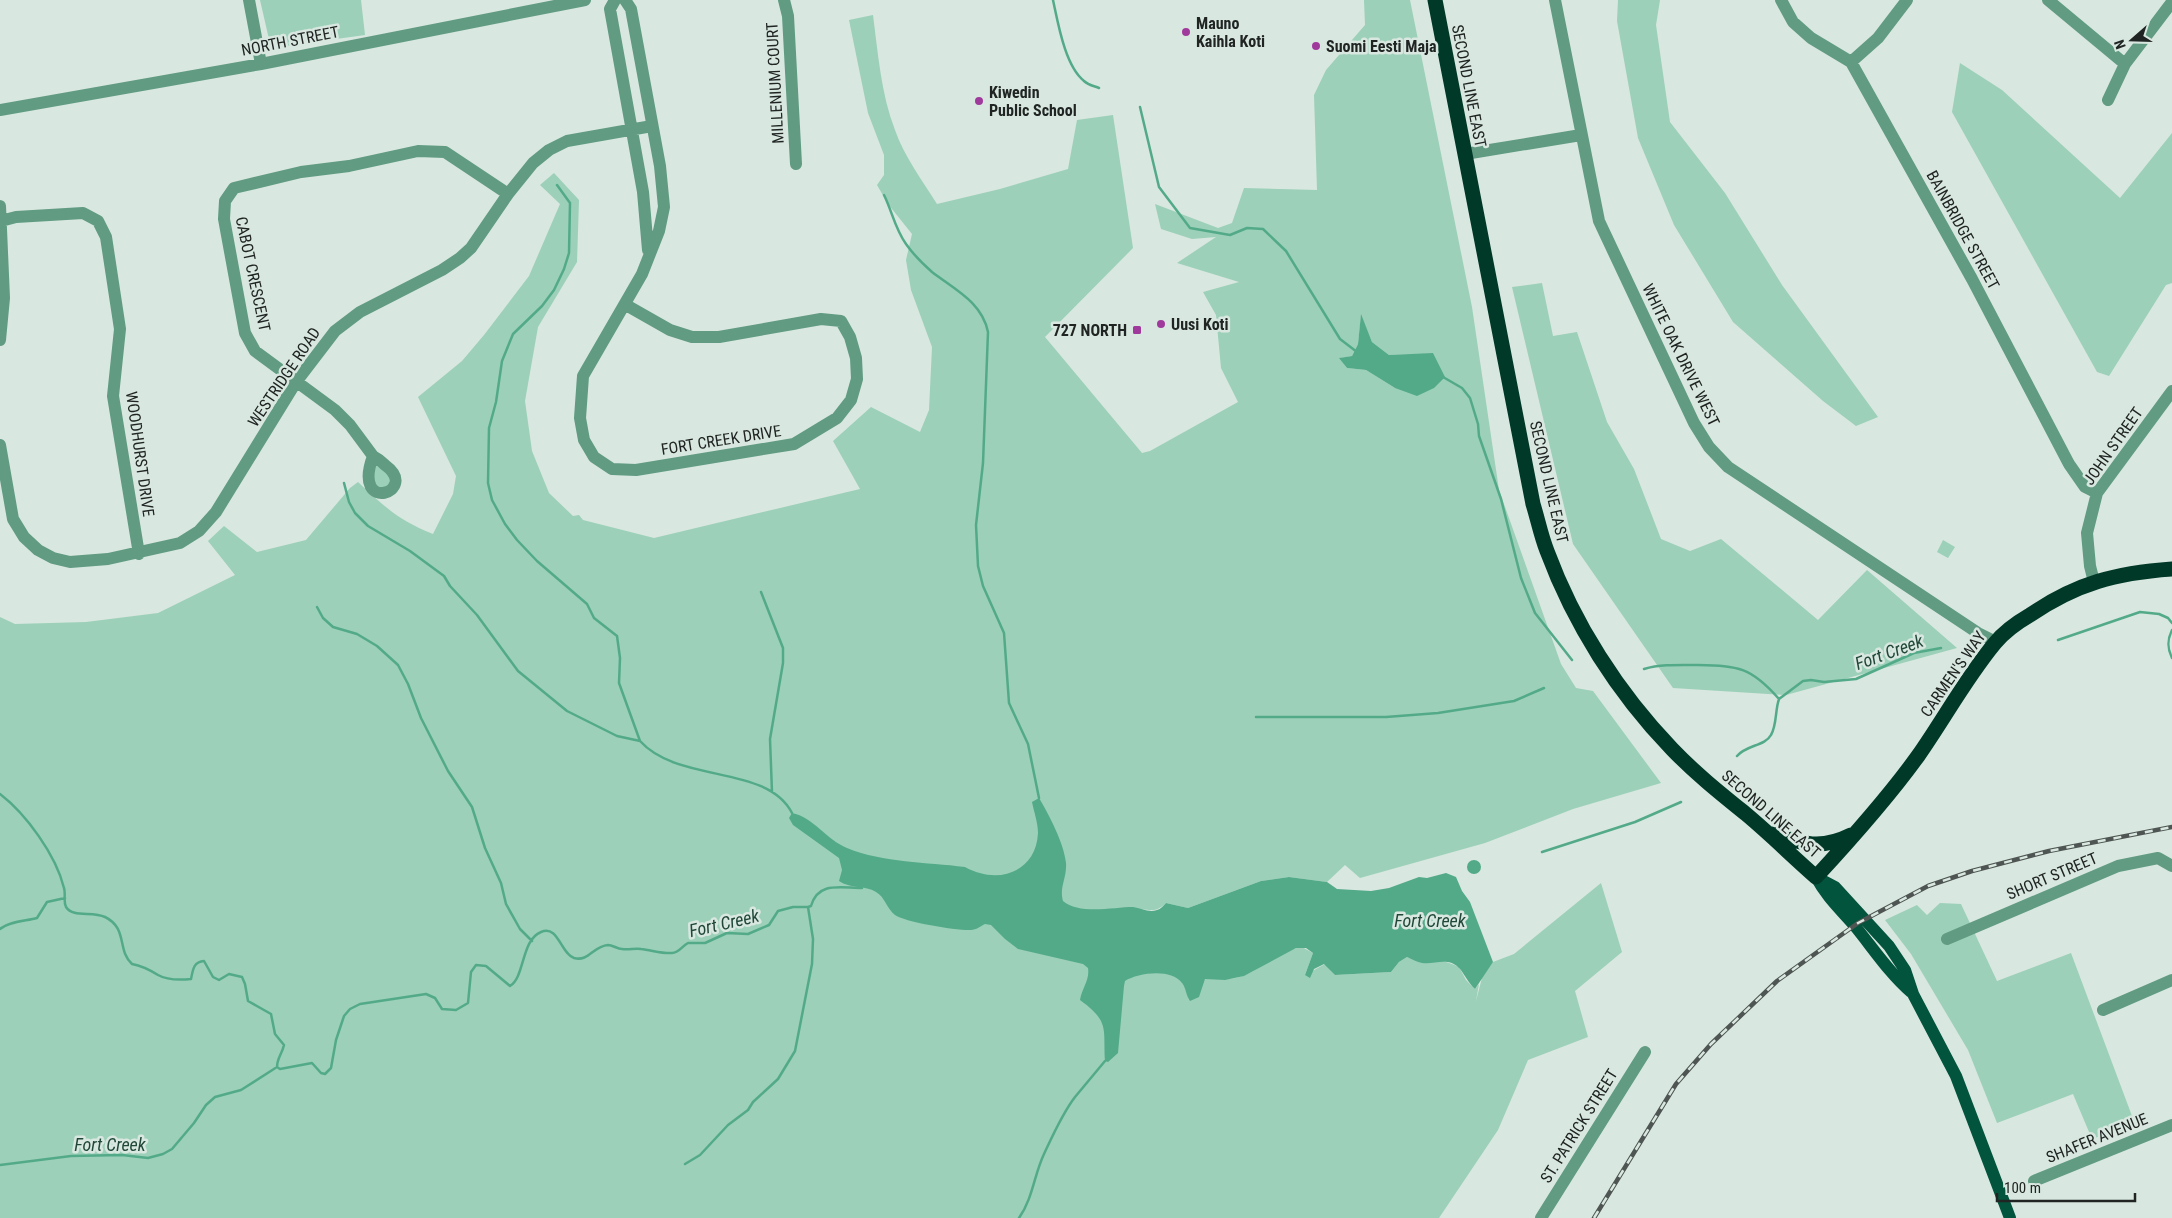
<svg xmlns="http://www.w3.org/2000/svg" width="2172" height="1218" font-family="'Roboto Condensed',sans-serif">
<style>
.green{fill:#9cd0b9;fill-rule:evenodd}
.water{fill:#53aa89}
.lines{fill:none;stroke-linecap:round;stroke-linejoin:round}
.stream{stroke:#53aa89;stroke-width:2.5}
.minor{stroke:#609b82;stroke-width:12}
.major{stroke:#03543d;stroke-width:12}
.highway{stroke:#003928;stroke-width:15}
.rail-casing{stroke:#4e5552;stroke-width:4.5}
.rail{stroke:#d8e7e0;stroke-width:2.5;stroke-dasharray:8;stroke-linecap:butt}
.poi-dot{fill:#a0399c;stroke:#d8e7e0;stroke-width:2}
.labels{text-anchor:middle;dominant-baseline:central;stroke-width:5;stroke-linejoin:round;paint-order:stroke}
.poi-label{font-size:16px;font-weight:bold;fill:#202523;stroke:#d8e7e0;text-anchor:start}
.street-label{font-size:16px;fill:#202523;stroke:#d8e7e0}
.water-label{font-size:18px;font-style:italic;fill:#204738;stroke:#d8e7e0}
</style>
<rect width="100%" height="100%" fill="#d8e7e0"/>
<path class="green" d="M260,0H361L365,35L271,48Z
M1364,0H1410L1472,307L1499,490L1561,664L1576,688L1593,691L1661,783L1573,809L1485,843L1360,878L1345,865L1327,882L1289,877L1261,881L1188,908L1166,903C1158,911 1153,911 1142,909L1185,988L1189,1000L1205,979C1218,978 1232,981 1245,975C1264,967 1281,949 1302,947L1313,953L1305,975L1325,964L1335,975L1391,972L1399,962L1407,957L1424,963L1443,961L1452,964L1459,967L1466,980L1475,989L1479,984L1476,1001L1483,974L1493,962L1514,954L1601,883L1622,952L1575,991L1588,1037L1528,1060L1498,1130L1439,1218H0V617L15,624L86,622L158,613L235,575L208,541L224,526L257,552L306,540L350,488L358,482C385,507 398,520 433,534L453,494L456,476L418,397L462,361L484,335L529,276L560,204L540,185L554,173L579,200L577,262L538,327L525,401L532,451L549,493L573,516L579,515L583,520L654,538L860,489L833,441L871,407L920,432L929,410L932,347L911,290L906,260L912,234L888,204L877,185L884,175V155L868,113L849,20L873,15C878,53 881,94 895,130C904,156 922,180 937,204L1000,189L1068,169L1077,120L1113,115L1133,248L1045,337L1142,453L1150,451L1238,402L1221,368L1216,315L1203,292L1239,282L1177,263L1216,237L1192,239L1161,229L1155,204L1218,228L1232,223L1244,188L1317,190L1314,95L1326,70L1365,25ZM1361,316L1372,342L1389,355L1433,354L1395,388L1366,370L1347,368L1340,358L1352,356L1358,344Z
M1618,0H1660L1656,25L1670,122L1725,193L1782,285L1878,417L1856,426L1823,401L1733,322L1674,225L1638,138L1617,21Z
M1960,63L2002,90L2120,198L2172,133V283L2166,285L2109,376L2097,372L1952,112Z
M1542,283L1553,336L1577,332L1607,422L1634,469L1661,539L1690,551L1721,539L1818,620L1867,570L1957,648L1786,695L1673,688L1573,544L1512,287Z
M375,464L389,473V487L376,488L373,477Z
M1943,540L1955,547L1948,558L1937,552Z
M1940,903L1961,904L1997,981L2071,953L2135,1124L2092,1139L2073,1094L1997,1123L1968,1050L1911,954L1885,920L1917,905L1927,915Z"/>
<path class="water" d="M1361,314L1372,342L1389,355L1433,353L1445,377L1434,388L1417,396L1395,388L1366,370L1347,368L1339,358L1352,356L1358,344Z
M1039,798C1049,815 1064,843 1066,863C1067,878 1059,887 1063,901C1079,915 1114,907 1133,907C1141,908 1149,913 1157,910C1161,909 1163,906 1166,903L1188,908L1261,881L1289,877L1327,882L1337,889L1371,891L1389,888L1419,877L1427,878L1446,873L1456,877L1462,891L1470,902L1493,962L1475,989C1468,983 1463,971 1458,967C1447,957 1434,965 1422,963C1417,962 1412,959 1407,957L1399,962L1391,972L1335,975L1324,964L1314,969L1310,978L1305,975L1313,953L1306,948H1296L1244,976L1225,980L1205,979L1199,997L1190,1001C1186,996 1186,988 1182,983C1171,968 1138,973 1125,981L1124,986L1118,1053L1108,1062L1105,1061C1103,1028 1110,1022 1080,1000C1082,988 1090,980 1088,968L1083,964L1018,949L1005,939L991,925L985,924C981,926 976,930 971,930C959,931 904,922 895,915C887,909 885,897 876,892C865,885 850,889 839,881L842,870L839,858L793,825L789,818L792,813C813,817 827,840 847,848C884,863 926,862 965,867C997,885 1036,873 1038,833C1038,823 1034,812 1032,802Z
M1467 867a7 7 0 1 1 14 0a7 7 0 1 1-14 0Z"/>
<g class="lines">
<path class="stream" d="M1053,0C1058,23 1065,66 1084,81C1088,85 1094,86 1099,88
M1140,107L1159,187L1190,228L1230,235L1247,228L1263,229L1286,251L1340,339L1357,352
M557,185L570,203L569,253L564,269L554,290L542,306L513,334L502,361L496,402L489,428L488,483L492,500L505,524L517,540L537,561L587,604L594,618L617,636L620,658L619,683L640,741C679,784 767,764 792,813
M884,195C892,211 895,229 906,244C913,254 923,264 932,272C954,289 982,302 988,332L983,463L976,525L978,566L983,586L1004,633L1009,703L1028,744L1039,798
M1443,377L1462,388L1470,398L1478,424L1479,436L1501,499L1521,578L1535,613L1572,660
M344,483L349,502L355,513L368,526L410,551L444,576L450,586L477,615L518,671L567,711L617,736L640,741
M761,592L783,648V663L770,739L772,792
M317,607L323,618L333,627L357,634L377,646L398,665L408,684L421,718L448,771L472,807L485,848L501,883L506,904L520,929L532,941
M2172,630C2167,640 2167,648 2172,658
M2058,640L2140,612L2159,614L2168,618L2172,623
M1644,669C1661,664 1679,665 1698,665C1739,666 1751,667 1779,699
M1256,717H1386L1438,713L1514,701L1544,688
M1737,756C1746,745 1765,746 1771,735C1777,725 1775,710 1779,699L1803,681L1811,680L1824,682L1856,679L1914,653L1941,648
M0,794C26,814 56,855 64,888C66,894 63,901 66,907C73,918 92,911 105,917C128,928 117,951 132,964C143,966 150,970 158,975C167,980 181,980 191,979C193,970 193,962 204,961L213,977L219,980L229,974L242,977L245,984L248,1001L271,1014L275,1034L284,1045C282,1054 277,1058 277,1067
M1542,852L1635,822L1681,802
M808,907L811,906C818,881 841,888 862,888
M0,929C9,921 27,921 37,918L47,902L65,898
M277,1067L280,1069L312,1063L321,1073L325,1074L331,1068L336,1040L344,1016L350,1009L360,1004L426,994L435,998L442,1009L456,1010L468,1003L471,972L476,965L486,966L510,986C525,977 521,940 541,932C558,924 561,954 574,958C589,962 593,946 608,945C613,945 617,949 622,949C629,950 635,948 641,949C651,950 663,954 672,953C679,953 682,946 688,943H705L727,933L748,934L769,925L778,911L793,907H808
M685,1164L700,1155L728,1125L748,1110L753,1102L778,1079L795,1051L812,964L813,939L808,907
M0,1165L71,1156L122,1155L148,1158L163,1154L172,1149L194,1123L206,1105L215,1097L241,1090L277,1067
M1019,1218C1033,1198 1034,1175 1044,1154C1053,1135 1062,1114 1075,1097C1085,1085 1095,1073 1105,1061"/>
<path class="minor" d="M249,0L261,64
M615,0L610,9L643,192L648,250
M625,0L631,9L660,166L664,207L659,231L642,274L583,376L580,418L584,440L594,457L612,469L636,470L794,444L837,418L851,400L857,379L856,358L850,337L841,321L821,319L719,337H692L670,330L626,305
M784,0L788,16L796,164
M1555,0L1599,221L1694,423L1709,447L1728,467L1978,633L1996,642
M1781,0L1793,22L1811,38L1851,62L1972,279L2069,464L2085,487L2097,493
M2048,0L2125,64
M1851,62L1878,38L1907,0
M2108,100L2125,64L2172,2
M0,110L261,64L585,0
M1465,154L1581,135
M0,206L4,298L0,340
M1,221L16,217L83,213L98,221L106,237L120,329L113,396L139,554
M0,445L13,519L24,537L38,550L53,558L70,562L108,559L180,543L199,531L216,512L296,382L335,331L360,312L442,270L460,258L471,248L508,194L533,163L549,150L567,141L652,126
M373,456L350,425L335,410L255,351L245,333L224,219L225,201L234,188L301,172L349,166L418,151L445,152L508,194
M373,456C377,458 381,461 385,465C421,491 351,516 373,456Z
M2094,582L2090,566L2087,533L2097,493L2172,391
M1947,939L2118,866L2158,858L2172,866
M2103,1010L2172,980
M2034,1181L2172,1125
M1541,1218L1645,1052"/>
<path class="major" d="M1816,877L1835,887L1889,946L1905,970L1913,994L1956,1076L2010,1218
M1816,877C1826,896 1840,909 1854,925C1873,948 1889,973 1911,992"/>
<path class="highway" d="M1435,0L1533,504C1538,520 1541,536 1547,551C1574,624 1618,693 1672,749C1695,773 1720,793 1746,814C1770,834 1792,856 1816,877C1852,838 1887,799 1918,756C1944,719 1966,678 1995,643C2004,632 2018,622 2030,615C2077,583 2116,573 2172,569
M1773,834C1803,844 1821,850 1851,835"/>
<defs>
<path id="rail" d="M1594,1218L1676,1084L1711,1044L1777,981L1858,923L1928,886L1972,871L2049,851L2172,827"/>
</defs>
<use href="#rail" class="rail-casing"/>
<use href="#rail" class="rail"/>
</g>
<g class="poi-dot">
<circle cx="1186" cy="32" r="5"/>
<circle cx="1316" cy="46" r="5"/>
<circle cx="979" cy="101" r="5"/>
<circle cx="1161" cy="324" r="5"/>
<rect x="1132" y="325" width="10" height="10" rx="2.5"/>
</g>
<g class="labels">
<g class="poi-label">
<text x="1196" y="23">Mauno<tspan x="1196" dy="18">Kaihla Koti</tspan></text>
<text x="1326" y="46">Suomi Eesti Maja</text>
<text x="989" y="92">Kiwedin<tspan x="989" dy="18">Public School</tspan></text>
<text x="1171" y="324">Uusi Koti</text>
<text x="1127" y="330" text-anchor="end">727 NORTH</text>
</g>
<g class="street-label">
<text transform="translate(290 41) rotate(-11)">NORTH STREET</text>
<text transform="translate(775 83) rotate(-93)">MILLENIUM COURT</text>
<text transform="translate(1469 86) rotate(79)">SECOND LINE EAST</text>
<text transform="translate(1963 230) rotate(61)">BAINBRIDGE STREET</text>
<text transform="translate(253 274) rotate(78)">CABOT CRESCENT</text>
<text transform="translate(1681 355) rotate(64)">WHITE OAK DRIVE WEST</text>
<text transform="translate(284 377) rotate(-56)">WESTRIDGE ROAD</text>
<text transform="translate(721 440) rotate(-9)">FORT CREEK DRIVE</text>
<text transform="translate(2113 446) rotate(-55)">JOHN STREET</text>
<text transform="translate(140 454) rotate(82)">WOODHURST DRIVE</text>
<text transform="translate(1549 482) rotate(77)">SECOND LINE EAST</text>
<text transform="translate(1953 674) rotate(-55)">CARMEN'S WAY</text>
<text transform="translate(1771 814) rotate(41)">SECOND LINE EAST</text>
<text transform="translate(2052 876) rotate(-23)">SHORT STREET</text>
<text transform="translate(1579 1126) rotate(-58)">ST. PATRICK STREET</text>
<text transform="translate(2097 1138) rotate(-22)">SHAFER AVENUE</text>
</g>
<g class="water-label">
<text transform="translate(1889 652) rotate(-20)">Fort Creek</text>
<text x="1430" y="920">Fort Creek</text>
<text transform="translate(724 923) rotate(-13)">Fort Creek</text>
<text x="110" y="1144">Fort Creek</text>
</g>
</g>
<g transform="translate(2132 40) rotate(250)" stroke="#d8e7e0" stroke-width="4" paint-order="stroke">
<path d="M0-4L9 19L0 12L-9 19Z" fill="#202523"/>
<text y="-8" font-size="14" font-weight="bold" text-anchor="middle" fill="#202523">N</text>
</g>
<path d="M1997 1193v8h138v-8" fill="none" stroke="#202523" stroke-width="2.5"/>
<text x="2004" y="1193" font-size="15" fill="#202523" stroke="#d8e7e0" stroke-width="4" paint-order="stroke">100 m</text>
</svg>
